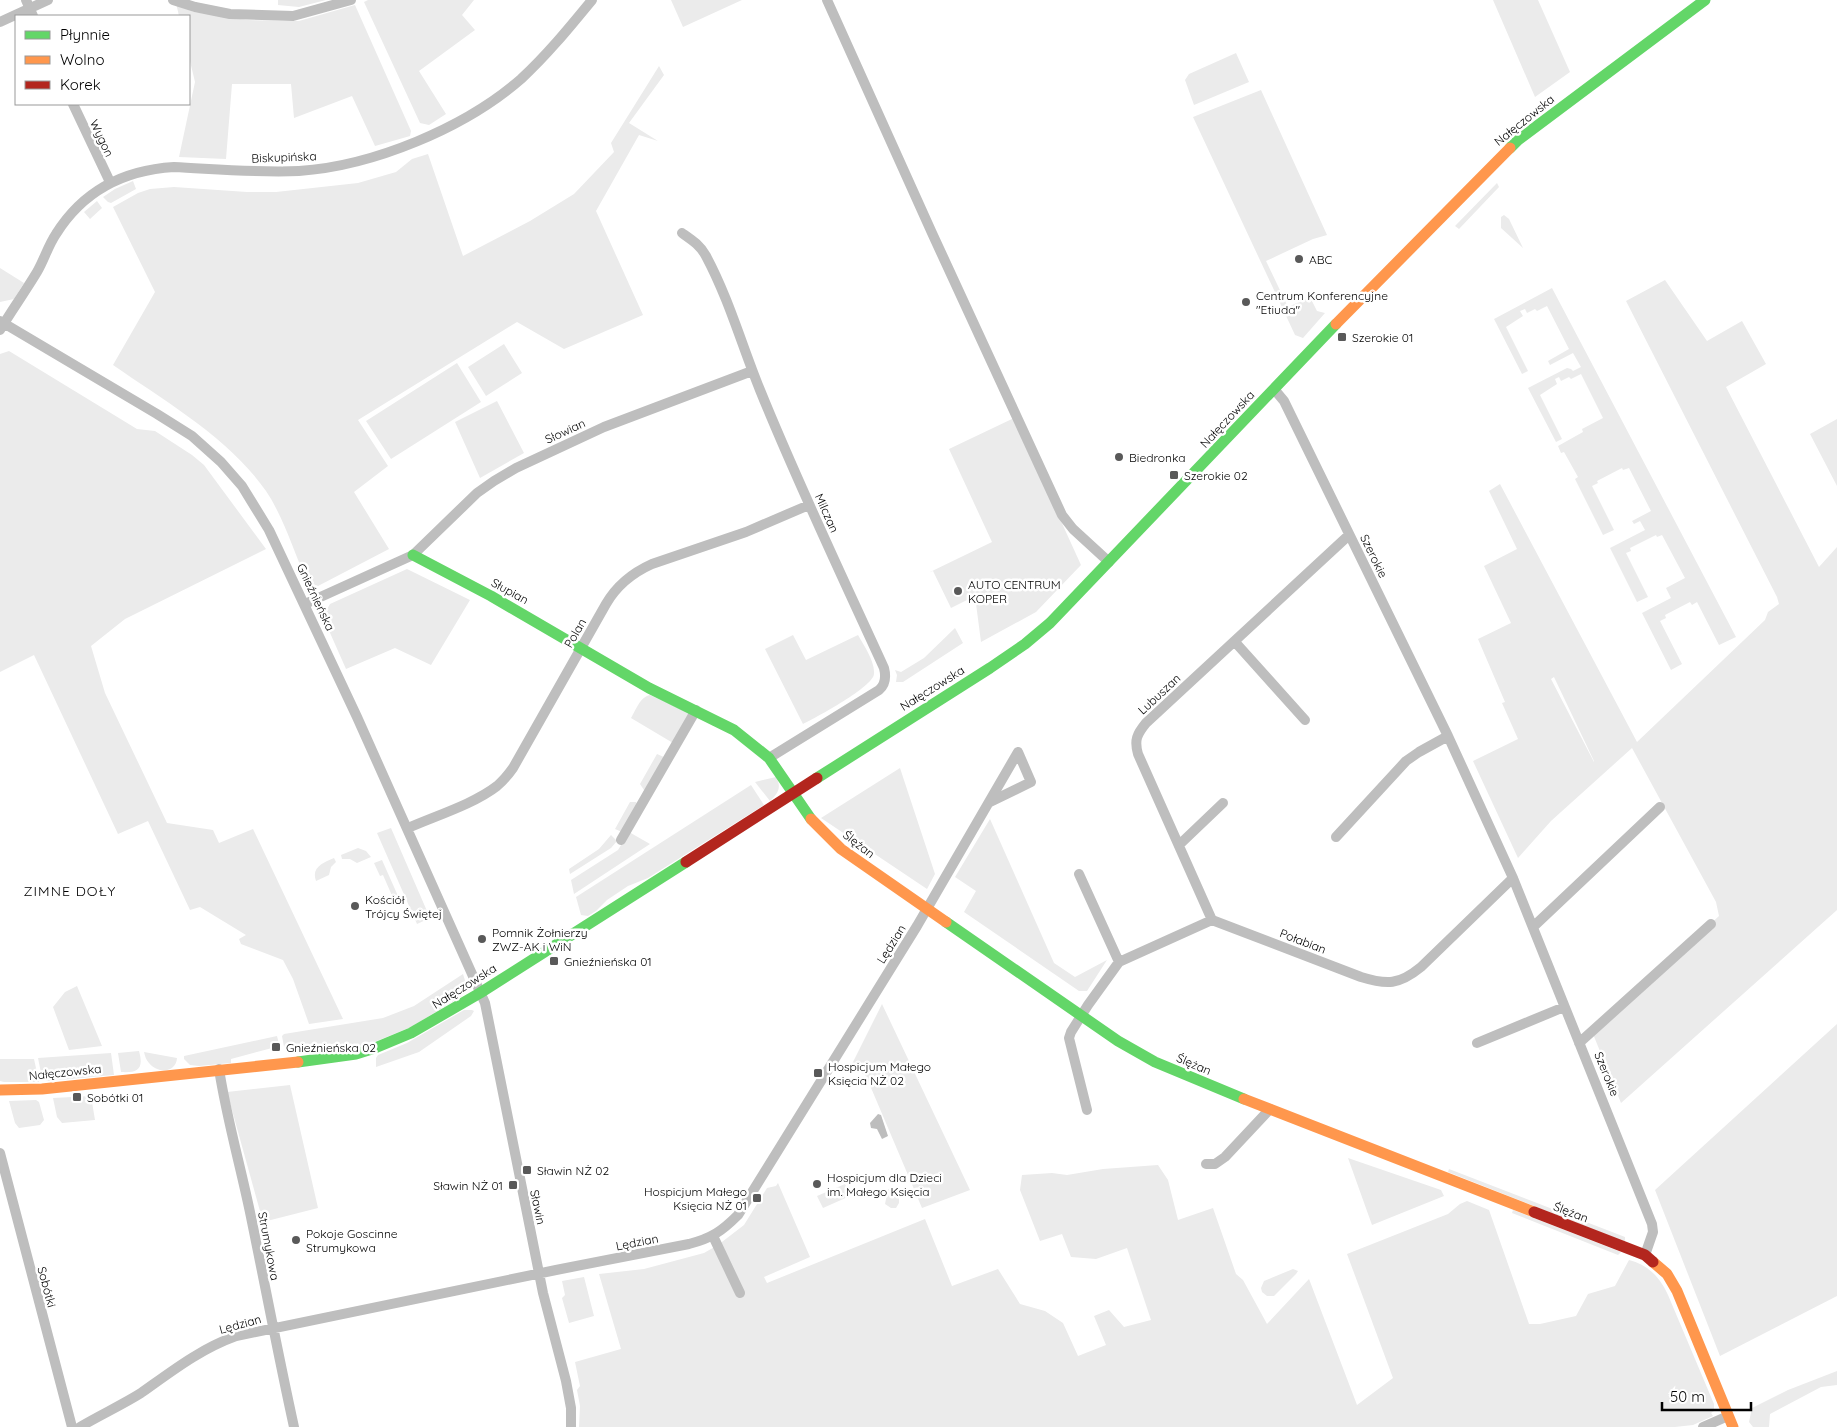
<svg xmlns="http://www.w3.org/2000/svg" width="1837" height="1427" font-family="Quicksand,sans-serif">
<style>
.green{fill:#ebebeb;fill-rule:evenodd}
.water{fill:#bdbdbd}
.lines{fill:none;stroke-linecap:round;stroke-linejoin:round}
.street{stroke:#bebebe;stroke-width:10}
.fast{stroke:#63d668;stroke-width:11}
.slow{stroke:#ff974d;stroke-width:11}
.jam{stroke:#b3261e;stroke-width:11}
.poi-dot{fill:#595959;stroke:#fff;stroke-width:2}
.labels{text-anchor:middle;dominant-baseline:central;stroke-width:5;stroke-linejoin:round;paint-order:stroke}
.street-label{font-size:12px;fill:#000;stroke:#fff}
.poi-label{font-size:12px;fill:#000;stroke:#fff;text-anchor:start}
.neighbourhood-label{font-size:14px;letter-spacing:1px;fill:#000;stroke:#fff}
</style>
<rect width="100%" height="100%" fill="#fff"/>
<path class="green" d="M278,0H326L299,7L278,5Z
M368,0H474L462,15L475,30L419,71L446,114L429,125L420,123L364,2Z
M671,0H742L683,27Z
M1493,0H1538L1570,72L1535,97Z
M176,3L194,12L247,20L299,21L355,5L411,131L410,136L375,146L352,96L294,118L291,84H232L226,159L179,157L195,82L189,57V16H179Z
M1236,53L1249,82L1194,105L1185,80L1189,74Z
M659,66L664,75L629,123L658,141L639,135L596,211L643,315L564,349L517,322L358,420L388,466L354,492L389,549L318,586L307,582C295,554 283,516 266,491C228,437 166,402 113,365L155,292L113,207L138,193L150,189L174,187L247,192H276L358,183L396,172L412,159L428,154L463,256L530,221L574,194L614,152L611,143Z
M1261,90L1327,235L1313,239L1266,261L1288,307L1310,297L1317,311L1325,313L1303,338L1295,335L1193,117Z
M133,181L136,189L111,203L108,202L103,197L115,189Z
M1497,183L1499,187L1459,229L1455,226Z
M97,201L102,208L90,219L84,212Z
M1504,215L1509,219L1523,248L1501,228V217Z
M0,268L24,283L14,299L0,302Z
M1665,280L1707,341L1742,321L1766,364L1726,387L1819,567L1837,547V910L1621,1103L1593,1034L1719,916L1716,902L1632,748L1551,821L1518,858L1473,761L1518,739L1502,703L1505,702L1478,639L1511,623L1484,566L1517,549L1489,491L1500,484L1637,742L1765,620L1768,612L1779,604L1777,597L1626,301ZM1554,677L1594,761V762L1551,679Z
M1552,288L1736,637L1719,645L1697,602L1692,605L1690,602L1665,615L1666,618L1660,621L1682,664L1671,670L1642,613L1671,598L1666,588L1685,578L1662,535L1657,537L1656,535L1630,548L1631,551L1626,553L1648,597L1637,602L1610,548L1645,530L1640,521L1634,524L1632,521L1651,511L1629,468L1623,470L1622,468L1597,481L1598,483L1592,486L1614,530L1603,535L1575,479L1578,477L1564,452L1561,453L1558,446L1583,432L1582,429L1603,418L1581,374L1571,379L1569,377L1561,381L1559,377L1555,379L1557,384L1540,395L1562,439L1556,442L1528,388L1567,368L1571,369L1573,371L1581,367L1573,353L1550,365L1548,361L1569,349L1547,306L1537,311L1535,309L1527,313L1525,309L1520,311L1523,316L1506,327L1528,371L1522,374L1494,319Z
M504,344L522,373L486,396L468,367Z
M9,351L137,429L155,431L192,455L204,465L266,549L125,619L91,646L105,693L167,823L213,830L219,843L253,829L343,1019L309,1024L293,979L283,960L241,944L239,939L246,935L200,907L190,910L148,821L118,834L34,655L0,672V354Z
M457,363L481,402L391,459L366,421Z
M497,401L524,453L480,478L455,422Z
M1014,418L1081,565L1036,612L981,642L975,596L951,608L933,571L928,573L992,542L949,449Z
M1837,419V486L1810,434Z
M407,569L470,600L431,665L395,648L346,669L323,617L330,604Z
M955,628L963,643L903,682H896L897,675L895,670L901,672L924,658Z
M793,635L806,660L858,635C864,646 875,661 874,674C873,687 817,717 803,724L765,649Z
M650,695L689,713L673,743L631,718C636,710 640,697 650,695Z
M657,754L666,758L647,791L644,790L640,784Z
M900,768L935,874L927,889L821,818Z
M776,777C782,787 778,794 770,801L755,782Z
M751,785L764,805L648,878L628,886L607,900L596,911L588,916L581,915L576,897Z
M630,802H636L638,807L622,832L615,829Z
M990,819L1054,963L1075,977L1107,960L1087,991H1079L964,912L976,891L955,877Z
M391,828L430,918L417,924L377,833Z
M629,832L650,844L574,894L571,880L618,850Z
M611,835L617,841L611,848L570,874L569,869L599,849Z
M358,848L366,851L371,857L357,863L350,859H342L341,855Z
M334,858L336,862L331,867L329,875L316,881C311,867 323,863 334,858Z
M382,860L398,896L393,898L383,875L380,876L374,863Z
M463,974L467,987L462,996L411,1027L362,1047L338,1050H294L284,1047L282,1036L284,1034L383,1018L414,1006Z
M77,986L102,1046L69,1050L53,1007L65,992Z
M882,1004L970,1190L922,1208L866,1076L851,1066Z
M464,1010H472L474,1011L471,1016L419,1052L376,1067V1058L378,1055L407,1043Z
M1837,1024V1296L1720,1356L1655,1190Z
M277,1036L279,1044L272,1045V1048L231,1059V1063L199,1066L190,1065L184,1059V1056Z
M139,1051C144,1069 138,1073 121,1072L118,1053Z
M144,1052L177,1058C176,1073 158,1074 149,1063C146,1060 145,1056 144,1052Z
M111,1053L114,1075L47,1081L42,1078L38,1058Z
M0,1059H34L39,1082H4L0,1081Z
M290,1085L318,1208L263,1222L227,1092Z
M91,1096L95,1120L62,1123L57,1117L53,1098Z
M36,1100L39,1102L44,1120L40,1125L19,1128L15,1123L9,1101Z
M1348,1158L1441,1190L1444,1196L1372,1225Z
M1158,1165L1168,1180L1178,1220L1213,1208L1236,1274L1243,1280L1267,1324L1309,1279L1357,1405L1393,1378L1347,1254L1448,1214L1460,1204L1467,1201L1489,1210L1529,1324H1540L1576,1316L1588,1294L1615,1286L1629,1260C1648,1265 1660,1277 1668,1295L1714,1404V1411L1711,1413L1713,1416L1693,1425L1675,1427H579L580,1406L577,1390L580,1386L575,1362L621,1349L599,1274L644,1269L704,1253L718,1245L744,1225L767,1188L776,1186L778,1183L810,1257L764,1277L767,1283L925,1219L952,1286L998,1269L1020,1304L1045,1311L1063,1323L1078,1356L1106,1345L1094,1316L1109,1310L1124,1327L1151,1320L1127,1248L1096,1259L1071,1257L1062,1234L1040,1241L1020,1190L1022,1175L1052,1173L1067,1175L1103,1169Z
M1449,1169L1625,1237V1242L1448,1172Z
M845,1184L850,1196L823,1208L817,1196Z
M888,1189L899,1197V1203L896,1208H891L885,1204Z
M1513,1210L1621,1252L1618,1255L1512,1213Z
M1293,1269L1298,1271L1296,1274L1274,1296H1267L1262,1292L1261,1288L1264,1281Z
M584,1277L594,1316L569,1323L562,1298L565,1295L562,1281Z
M1837,1371V1385L1821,1387L1770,1414L1769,1427H1753L1749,1422L1752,1408L1788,1390Z"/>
<path class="water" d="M878,1114L881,1115L888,1136L882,1139L877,1129L871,1128L870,1123Z"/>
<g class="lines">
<path class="street" d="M26,0L33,16
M173,0L195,7L230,14L293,16L351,0
M827,0L932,233L1062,515L1073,529L1109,562
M0,22L48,0
M73,104L110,182
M682,233C692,240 700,245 706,256C729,299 742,346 760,390C798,484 842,576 884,668C886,676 886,684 879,690L769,758
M0,321L157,414L192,436L221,462L242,486L269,530L357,717L485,1003L543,1293L566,1381L571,1408V1427
M0,330C12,310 25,292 37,272C44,260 48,246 56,234C83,191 124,170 174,167C215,169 257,173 299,171C373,166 465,128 521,79C547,55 569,28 592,0
M1274,389L1284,401L1448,736L1513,878L1652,1224L1653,1232L1645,1255
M305,604L413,555L477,493L494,481L516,468L604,427L752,371
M1235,642L1305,720
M990,802L1031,782L1018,752
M408,828C435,816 474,804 497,786C503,781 508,775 513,768L606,604C617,585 632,573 652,564L746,532L809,505
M1336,837L1406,761L1419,752L1448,736
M621,840L696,710
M1179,845L1223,803
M1079,874L1119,962
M1212,920L1138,754C1134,740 1137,734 1146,723L1349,535
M1533,927L1660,807
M1477,1043L1564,1007
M1579,1043L1711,924
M219,1069C227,1121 242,1171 252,1222C266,1290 279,1359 294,1427
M1087,1110L1069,1038L1071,1032L1088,1005L1119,962L1212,920L1361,977C1387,985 1399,985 1421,967L1513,878
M0,1153L72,1427
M1206,1164H1215L1225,1157L1270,1109
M713,1236L740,1293
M80,1427C100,1415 122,1405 141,1393C172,1371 200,1349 236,1336L556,1270L689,1244C712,1238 722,1231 738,1215L917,926L1018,752
M1703,1427L1728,1416"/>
<path class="fast" d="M1510,148L1518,140L1705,0
M413,555L491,596L649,688L734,730L769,758L811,819
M817,778L990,668L1025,644L1050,623L1336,324
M946,922L1118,1041L1155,1062L1244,1099
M298,1062L356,1054L375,1048L411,1033L480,993L686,862"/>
<path class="slow" d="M1336,324L1510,148
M811,819L841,849L946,922
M0,1090L42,1089L298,1062
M1244,1099L1534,1212
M1653,1262L1667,1274L1677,1291L1733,1427"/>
<path class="jam" d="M686,862L817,778
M1534,1212L1645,1255L1653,1262"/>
</g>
<g class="poi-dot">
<circle cx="1299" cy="259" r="5"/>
<circle cx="1246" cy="302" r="5"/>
<rect x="1337" y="332" width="10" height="10" rx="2.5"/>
<circle cx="1119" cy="457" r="5"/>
<rect x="1169" y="470" width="10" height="10" rx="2.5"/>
<circle cx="958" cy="591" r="5"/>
<circle cx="355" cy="906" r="5"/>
<circle cx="482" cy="939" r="5"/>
<rect x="549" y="956" width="10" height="10" rx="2.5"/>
<rect x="271" y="1042" width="10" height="10" rx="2.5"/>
<rect x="813" y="1068" width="10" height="10" rx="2.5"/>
<rect x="72" y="1092" width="10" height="10" rx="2.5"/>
<rect x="522" y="1165" width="10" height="10" rx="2.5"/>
<circle cx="817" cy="1184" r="5"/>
<rect x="508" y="1180" width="10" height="10" rx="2.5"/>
<rect x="752" y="1193" width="10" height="10" rx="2.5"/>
<circle cx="296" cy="1240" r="5"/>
</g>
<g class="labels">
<g class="street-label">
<text transform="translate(1524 120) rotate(-39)">Nałęczowska</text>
<text transform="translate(102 138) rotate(65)">Wygon</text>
<text transform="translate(284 157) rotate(-2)">Biskupińska</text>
<text transform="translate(1227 419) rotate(-47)">Nałęczowska</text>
<text transform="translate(565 431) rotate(-25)">Słowian</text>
<text transform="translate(827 513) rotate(66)">Milczan</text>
<text transform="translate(1374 556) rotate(64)">Szerokie</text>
<text transform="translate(510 591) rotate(29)">Słupian</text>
<text transform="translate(316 597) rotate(65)">Gnieźnieńska</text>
<text transform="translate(575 633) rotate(-60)">Polan</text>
<text transform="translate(932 688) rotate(-32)">Nałęczowska</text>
<text transform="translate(1159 694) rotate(-43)">Lubuszan</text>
<text transform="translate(859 844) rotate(38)">Ślężan</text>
<text transform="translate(1303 941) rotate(21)">Połabian</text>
<text transform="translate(891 944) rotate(-58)">Lędzian</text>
<text transform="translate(464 986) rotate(-32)">Nałęczowska</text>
<text transform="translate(1194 1064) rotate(23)">Ślężan</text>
<text transform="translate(65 1072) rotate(-6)">Nałęczowska</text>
<text transform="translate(1607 1074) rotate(68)">Szerokie</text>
<text transform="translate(538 1207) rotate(78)">Sławin</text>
<text transform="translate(1571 1212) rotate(21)">Ślężan</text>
<text transform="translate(637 1242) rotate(-11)">Lędzian</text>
<text transform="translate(269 1246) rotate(79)">Strumykowa</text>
<text transform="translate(47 1287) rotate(75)">Sobótki</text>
<text transform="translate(240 1324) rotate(-15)">Lędzian</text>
</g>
<g class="poi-label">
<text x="1309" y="259">ABC</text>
<text x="1256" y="295">Centrum Konferencyjne<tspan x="1256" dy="14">"Etiuda"</tspan></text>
<text x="1352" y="337">Szerokie 01</text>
<text x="1129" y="457">Biedronka</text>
<text x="1184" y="475">Szerokie 02</text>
<text x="968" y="584">AUTO CENTRUM<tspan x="968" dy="14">KOPER</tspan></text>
<text x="365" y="899">Kościół<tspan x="365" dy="14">Trójcy Świętej</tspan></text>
<text x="492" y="932">Pomnik Żołnierzy<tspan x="492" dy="14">ZWZ-AK i WiN</tspan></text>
<text x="564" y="961">Gnieźnieńska 01</text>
<text x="286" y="1047">Gnieźnieńska 02</text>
<text x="828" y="1066">Hospicjum Małego<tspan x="828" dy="14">Księcia NŻ 02</tspan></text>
<text x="87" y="1097">Sobótki 01</text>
<text x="537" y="1170">Sławin NŻ 02</text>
<text x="827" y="1177">Hospicjum dla Dzieci<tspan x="827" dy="14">im. Małego Księcia</tspan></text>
<text x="503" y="1185" text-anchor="end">Sławin NŻ 01</text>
<text x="747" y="1191" text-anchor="end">Hospicjum Małego<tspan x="747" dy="14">Księcia NŻ 01</tspan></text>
<text x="306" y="1233">Pokoje Goscinne<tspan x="306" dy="14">Strumykowa</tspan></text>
</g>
<g class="neighbourhood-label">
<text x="70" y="891">ZIMNE DOŁY</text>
</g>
</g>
<rect x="15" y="15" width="175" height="90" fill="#ffffff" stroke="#999999"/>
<rect x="25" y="31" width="25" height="8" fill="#63d668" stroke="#999999"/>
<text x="60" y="40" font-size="15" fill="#000000">Płynnie</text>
<rect x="25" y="56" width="25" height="8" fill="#ff974d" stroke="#999999"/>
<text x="60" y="65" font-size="15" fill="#000000">Wolno</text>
<rect x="25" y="81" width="25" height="8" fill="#b3261e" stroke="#999999"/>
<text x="60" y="90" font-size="15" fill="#000000">Korek</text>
<path d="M1662 1402v8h89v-8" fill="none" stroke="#000000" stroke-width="2.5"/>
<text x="1670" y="1402" font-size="15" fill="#000000" stroke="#ffffff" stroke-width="4" paint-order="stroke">50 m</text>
</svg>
